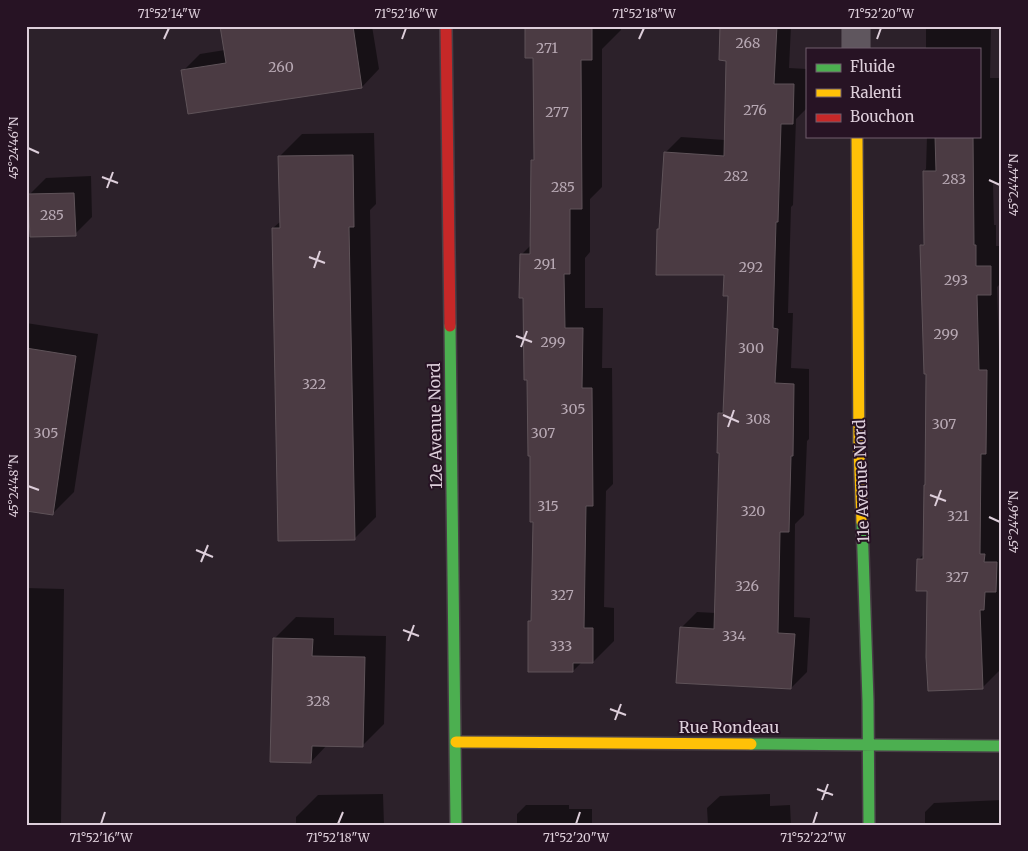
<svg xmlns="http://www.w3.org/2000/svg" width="1028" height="851" font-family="Merriweather,serif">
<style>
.shadow{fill:#0007}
.building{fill:#4b3b43;stroke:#5f5359}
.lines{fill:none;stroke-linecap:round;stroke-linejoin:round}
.street-casing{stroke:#483e46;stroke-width:30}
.fast-casing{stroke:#483e46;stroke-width:14}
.slow-casing{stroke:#483e46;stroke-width:14}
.jam-casing{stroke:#483e46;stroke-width:14}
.street{stroke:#5f565e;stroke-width:28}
.fast{stroke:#4caf50;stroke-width:11}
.slow{stroke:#ffc107;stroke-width:11}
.jam{stroke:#c62828;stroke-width:11}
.ticks{fill:none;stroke:#ddceda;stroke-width:2}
.labels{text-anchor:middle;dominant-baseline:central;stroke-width:4;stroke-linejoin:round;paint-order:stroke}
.number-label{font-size:14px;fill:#b8a9b4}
.street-label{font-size:16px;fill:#ddceda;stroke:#271324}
.neatline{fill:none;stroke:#ddceda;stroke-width:2}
.ticks-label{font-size:12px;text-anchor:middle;fill:#ddceda}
</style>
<rect width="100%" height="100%" fill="#2c212a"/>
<path class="shadow" d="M221,26H372L379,69L362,87L183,71L200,54L225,50Z
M526,26H621V30L602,49V187L590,199V252L585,258V308H603L602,368H612L613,484L606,491L604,607L614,608V641L593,662H582L573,671L530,622L533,619L535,521L525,297L521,255L531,245L532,160L535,158L534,57Z
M722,26H791L789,68L807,69V108L796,119L793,205L791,207L788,313H793L791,368L809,369V439L807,441L804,515L795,524L794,617L810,618L807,672L791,688L681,628L697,612L716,613L719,414L724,409L729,295L725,274L660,228L665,153L681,137L725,140L727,59Z
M926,26H991L990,78H1001L1000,137H1002V184H993L994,225H996V246H1002V282L997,287L999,350H1002L1000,534H1002V591L1000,593L1002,668L982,688L929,590L918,560L924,554L927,373L921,246L925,242L924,171L926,169L927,136H979V49H926Z
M374,133L376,204L370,210L376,517L354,539L273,228L281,221L280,156L302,134Z
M91,176L92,217L75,234L29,195L46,178Z
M26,323L98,334L74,492L52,514L26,510Z
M26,588L64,589L61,825H26Z
M296,617L334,618V635L386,636L384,724L362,746L327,745L311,762L274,639Z
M383,794L384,825H296V817L318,795Z
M770,794V806L790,805L791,825H708L707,808L720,796Z
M1002,800V825H925V812L934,803Z
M526,805H569V809H592V825H517V814Z"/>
<path class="building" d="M220,26H353L362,88L188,114L181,70L226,63Z
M525,26H592V60H581L582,209H570V274H564L565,328H583L582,388H592L593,506H586L584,628H593V663H573V672H528V621H531L533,522H530V456H528L527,380H524L523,298H519L520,254H530L531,160H534L533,58H525Z
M720,26H777L774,84H794L793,124H781L778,222H776L773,328L778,329L775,383L794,384L793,456H791L789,532H780L778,633L795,634L791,689L676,683L680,627L714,629L719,453H717L718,413H723L728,296H723L724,275H656L657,229H659L664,152L724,156L726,61L719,60Z
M935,136H973L974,245H976V266H991V295H977L979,370H987L986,454H981L980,554H985L984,562H997L996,592H985L984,610H980L983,689L928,691L926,657L927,591H916L917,559H923L924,485H925L926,374H924L920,245H924L923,171H936Z
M353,155L354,227H349L355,540L278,541L272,228H280L278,156Z
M74,193L76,236L30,237L28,194Z
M26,348L76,356L53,515L26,511Z
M273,638L313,639L312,656L365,657L363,747L312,746L311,763L270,762Z"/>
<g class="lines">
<defs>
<path id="street" d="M856,26V49"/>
<path id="fast" d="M450,326L456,825
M862,522L868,701L869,825
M751,744L1002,746"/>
<path id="slow" d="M857,136L859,450L862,522
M456,742L751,744"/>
<path id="jam" d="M446,26L450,326"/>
</defs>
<use href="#street" class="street-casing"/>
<use href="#fast" class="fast-casing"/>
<use href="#slow" class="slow-casing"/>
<use href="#jam" class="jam-casing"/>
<use href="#street" class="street"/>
<use href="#fast" class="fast"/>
<use href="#slow" class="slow"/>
<use href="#jam" class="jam"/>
</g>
<path class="ticks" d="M164,39L169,28M402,39L406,28M639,39L644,28M877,39L881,28M28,148L39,153M102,177L118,183M989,180L1000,185M107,188L113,172M309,257L325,263M314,268L320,251M516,336L532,342M521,347L527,331M723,415L739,422M728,427L734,410M28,486L39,490M930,495L946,501M935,506L941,490M989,517L1000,522M196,550L213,557M201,562L208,545M403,630L419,636M408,641L414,625M610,709L626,715M615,720L621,704M817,789L833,795M822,800L828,784M101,824L105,812M338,824L343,812M576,824L580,812M813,824L817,812"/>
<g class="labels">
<g class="number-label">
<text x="748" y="43">268</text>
<text x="547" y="48">271</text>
<text x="281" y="67">260</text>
<text x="755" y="110">276</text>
<text x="557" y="112">277</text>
<text x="736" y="176">282</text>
<text x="954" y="179">283</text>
<text x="563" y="187">285</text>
<text x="52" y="215">285</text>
<text x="545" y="264">291</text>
<text x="751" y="267">292</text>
<text x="956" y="280">293</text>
<text x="946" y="334">299</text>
<text x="553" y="342">299</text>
<text x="751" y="348">300</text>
<text x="314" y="384">322</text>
<text x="573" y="409">305</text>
<text x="758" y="419">308</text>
<text x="944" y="424">307</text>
<text x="46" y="433">305</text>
<text x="543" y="433">307</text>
<text x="548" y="506">315</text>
<text x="753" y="511">320</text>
<text x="958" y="516">321</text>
<text x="957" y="577">327</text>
<text x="747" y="586">326</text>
<text x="562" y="595">327</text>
<text x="734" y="636">334</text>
<text x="561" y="646">333</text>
<text x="318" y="701">328</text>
</g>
<g class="street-label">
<text transform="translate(435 426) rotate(-91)">12e Avenue Nord</text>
<text transform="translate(861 481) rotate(-92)">11e Avenue Nord</text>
<text x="729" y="727">Rue Rondeau</text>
</g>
</g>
<rect width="1028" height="851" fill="none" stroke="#271324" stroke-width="55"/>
<rect x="806" y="48" width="175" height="90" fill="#271324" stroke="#705e6d"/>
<rect x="816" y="64" width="25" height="8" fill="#4caf50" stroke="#705e6d"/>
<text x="850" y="72" font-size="15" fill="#ddceda">Fluide</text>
<rect x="816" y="89" width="25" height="8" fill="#ffc107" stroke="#705e6d"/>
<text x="850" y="98" font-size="15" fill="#ddceda">Ralenti</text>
<rect x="816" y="114" width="25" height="8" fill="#c62828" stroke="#705e6d"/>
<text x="850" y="122" font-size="15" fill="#ddceda">Bouchon</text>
<rect x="28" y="28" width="972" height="796" class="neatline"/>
<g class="ticks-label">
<text x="169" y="18">71°52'14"W</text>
<text x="406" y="18">71°52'16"W</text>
<text x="644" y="18">71°52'18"W</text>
<text x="881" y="18">71°52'20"W</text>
<text transform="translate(14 148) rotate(-90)" y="4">45°24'46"N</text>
<text transform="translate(1014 185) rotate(-90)" y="4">45°24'44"N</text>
<text transform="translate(14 486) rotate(-90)" y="4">45°24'48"N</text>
<text transform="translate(1014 522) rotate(-90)" y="4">45°24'46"N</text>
<text x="101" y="842">71°52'16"W</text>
<text x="338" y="842">71°52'18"W</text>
<text x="576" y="842">71°52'20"W</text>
<text x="813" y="842">71°52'22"W</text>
</g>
</svg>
